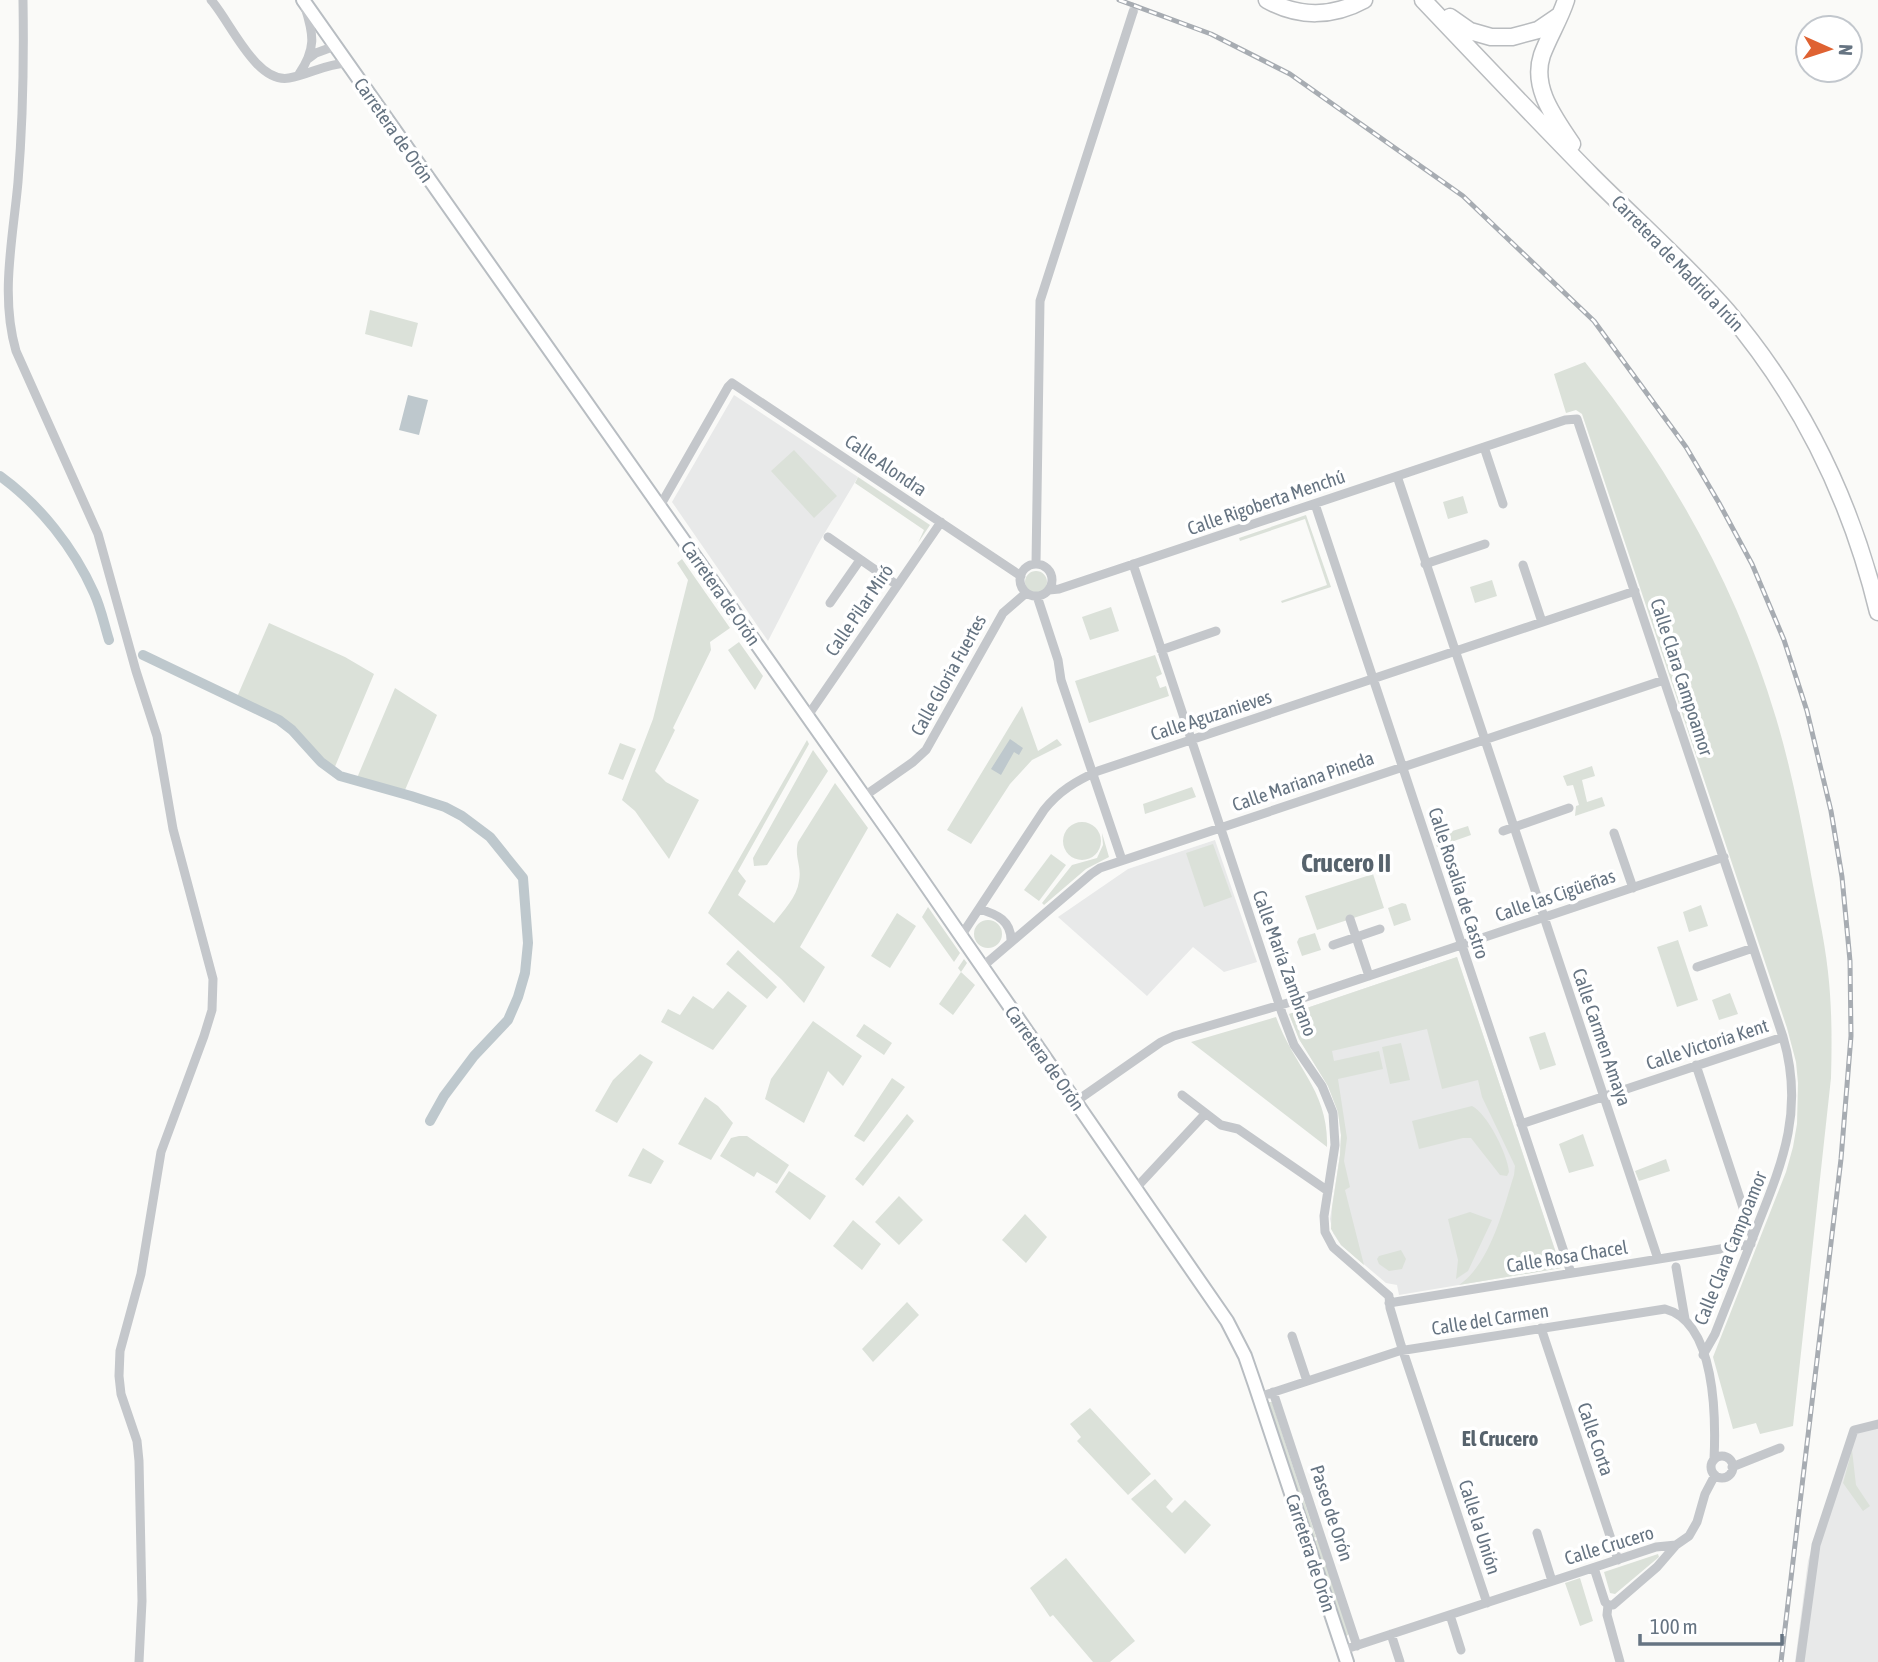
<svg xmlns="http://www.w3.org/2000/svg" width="1878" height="1662" font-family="'Asap Condensed',sans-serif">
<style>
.built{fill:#e8e9e9}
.green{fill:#dbe1d9}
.water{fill:#bec8cd}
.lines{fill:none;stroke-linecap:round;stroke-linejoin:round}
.canal{stroke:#bec8cd;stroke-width:10}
.street-tunnel{stroke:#d5d8da;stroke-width:9;stroke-dasharray:9 4.5;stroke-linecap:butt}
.secondary-casing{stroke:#b8bdc2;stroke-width:16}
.highway-casing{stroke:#b9bcbf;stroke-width:19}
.street{stroke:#c4c7cb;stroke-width:9}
.secondary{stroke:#fff;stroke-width:12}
.highway{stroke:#fff;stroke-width:16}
.rail-casing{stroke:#a7acb2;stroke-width:5}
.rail{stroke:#fff;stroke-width:2.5;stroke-dasharray:8;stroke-linecap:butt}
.labels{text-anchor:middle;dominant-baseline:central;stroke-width:7;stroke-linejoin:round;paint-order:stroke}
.street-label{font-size:19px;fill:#667482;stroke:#fff}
.neighbourhood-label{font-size:21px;font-weight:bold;fill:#57636d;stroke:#fff}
.district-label{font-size:26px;font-weight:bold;fill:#57636d;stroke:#fff}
</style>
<rect width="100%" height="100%" fill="#fafaf8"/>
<path class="built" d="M734,395L858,477L817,546L768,641L672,502Z
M1215,840L1257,962L1224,972L1193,947L1147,996L1058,917L1128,869Z
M1457,957L1561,1268L1399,1295L1397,1285L1386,1283L1341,1245L1333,1233L1330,1219L1340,1155L1341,1135L1338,1112L1328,1086L1299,1039L1289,1014Z
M1878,1421V1662H1795L1808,1561L1817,1531L1855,1434Z"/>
<path class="green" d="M370,310L418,323L412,347L365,334Z
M1585,362C1670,468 1737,587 1776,718C1790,765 1800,814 1809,863C1815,899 1824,935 1828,972C1832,1007 1832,1042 1831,1078L1793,1426L1760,1434L1756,1423L1733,1429L1713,1357L1786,1172L1793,1147L1797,1124L1798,1083L1796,1062L1787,1028L1582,414L1576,410L1566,413L1554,374Z
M794,450L837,496L814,518L771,471Z
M858,477L930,525L918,543L924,530L855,483Z
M1463,496L1468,513L1448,519L1443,502Z
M1306,515L1331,587L1282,603L1281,601L1327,585L1305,519L1240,541L1239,538Z
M682,559L730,628L710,642L711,650L673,728L675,730L655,771L666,782L699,800L669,859L635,811L622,800L653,719L688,580L677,563Z
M1025 582a11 11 0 1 1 22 0a11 11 0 1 1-22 0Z
M1492,580L1497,596L1475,603L1470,587Z
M1111,607L1119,631L1090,640L1082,617Z
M269,623L345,657L374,674L334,769L288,724L237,697Z
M739,642L763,676L755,690L728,650Z
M1155,655L1162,674L1156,677L1160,688L1166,686L1169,696L1089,723L1075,681Z
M395,688L437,715L405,790L357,778Z
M1022,706L1038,751L1057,739L1062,745L1032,760L1010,784L971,844L947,830Z
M807,740L809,744L738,871L746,881L738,895L774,923C783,911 797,897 799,881C802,866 794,857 798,842L835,783L868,828L800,947L825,967L804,1003L781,979L708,913Z
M620,743L636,749L623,780L608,774Z
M813,750L828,771L767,865L754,866L753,858Z
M1592,766L1595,776L1582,780L1587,802L1602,797L1605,806L1575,816L1576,806L1579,805L1573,785L1567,786L1563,776Z
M1192,787L1196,797L1145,814L1143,804Z
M1063 841a19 19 0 1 1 38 0a19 19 0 1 1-38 0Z
M1435,822L1440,835L1468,826L1471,835L1437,847L1430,824Z
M1102,833L1109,857L1086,869L1044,905L1042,903L1072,865L1097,858L1103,845Z
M1213,844L1232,897L1204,907L1186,853Z
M1051,854L1066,865L1039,901L1024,890Z
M1373,874L1384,908L1317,930L1305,896Z
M1402,903L1406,904L1411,920L1394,926L1388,908Z
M1701,905L1708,926L1689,932L1683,912Z
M928,907L960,953L954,962L922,917Z
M897,913L916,926L890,968L871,956Z
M974 934a14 14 0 1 1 28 0a14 14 0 1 1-28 0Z
M1315,933L1321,950L1302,956L1297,942L1299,938Z
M1678,940L1698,1000L1677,1007L1657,947Z
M738,950L777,987L767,999L726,964Z
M1457,957L1561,1268L1459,1285C1490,1264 1503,1210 1514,1175L1515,1166L1482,1097L1478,1080L1442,1089L1427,1029L1332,1051L1334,1061L1379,1051L1383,1069L1338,1079L1347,1138L1344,1161L1350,1187L1345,1190L1364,1265L1341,1245L1331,1229L1332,1208L1340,1155L1341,1135L1338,1112L1328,1086L1299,1039L1289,1014Z
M964,959L967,963L961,972L975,985L953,1015L939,1004L961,972L958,968Z
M728,991L747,1006L713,1050L661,1022L668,1009L680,1015L693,996L713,1009Z
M1730,993L1738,1014L1719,1020L1712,1000Z
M1276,1017C1294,1067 1329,1091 1327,1147L1191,1042Z
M813,1021L862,1056L843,1086L828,1071L804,1123L765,1099L771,1079Z
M864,1024L892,1043L884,1055L856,1036Z
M1545,1032L1556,1065L1540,1070L1529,1037Z
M1401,1043L1410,1080L1390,1084L1382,1047Z
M640,1054L653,1062L617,1123L595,1111L613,1080Z
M892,1078L905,1087L864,1142L854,1136Z
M705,1097L718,1106L733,1123L711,1160L678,1144Z
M1472,1106C1487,1113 1508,1155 1509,1172L1507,1176L1500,1175L1471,1138H1463L1419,1149L1412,1121Z
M907,1114L914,1121L863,1186L855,1179Z
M1583,1134L1594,1166L1569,1173L1559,1144Z
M739,1136H747L789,1165L777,1184L757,1172L754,1177L720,1156L731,1138Z
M643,1148L664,1161L651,1184L628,1176Z
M1666,1159L1670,1171L1639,1181L1635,1171Z
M789,1171L826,1196L810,1220L775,1192Z
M899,1196L923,1220L899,1245L875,1222Z
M1470,1212L1492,1220L1468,1271L1456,1279L1458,1260L1448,1219Z
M1025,1214L1047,1237L1026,1263L1002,1240Z
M853,1220L881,1244L862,1270L833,1246Z
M1401,1250L1406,1259L1402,1269L1389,1271L1379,1264L1377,1259L1379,1256Z
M907,1302L919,1315L873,1362L862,1349Z
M1268,1402H1272L1316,1537L1313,1538Z
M1090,1408L1151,1474L1128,1495L1077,1441L1081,1437L1070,1424Z
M1852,1450L1856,1485L1870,1506L1863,1511L1843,1483Z
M1155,1479L1173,1499L1166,1507L1172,1513L1185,1500L1211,1525L1185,1554L1131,1499Z
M1318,1540L1349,1634L1345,1637L1314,1541Z
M1658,1554L1659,1557L1615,1594L1610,1593L1604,1572Z
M1066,1558L1135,1641L1110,1662H1093L1053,1615L1050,1617L1030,1588Z
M1580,1578L1593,1621L1580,1626L1565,1583Z"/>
<path class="water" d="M408,395L428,400L419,435L399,430Z
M1010,739L1023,748L1019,755L1014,752L1001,775L991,769Z"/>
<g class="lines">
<path class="canal" d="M0,476C40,505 74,548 94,593C101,608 104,624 109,640
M143,655L279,720L292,730L321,762L340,776L411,796L445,807L462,816L490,837L523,878L528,943L525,973L518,997L508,1020L474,1056L444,1096L430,1121"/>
<path class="street-tunnel" d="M1133,12L1137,0"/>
<defs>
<path id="secondary" d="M303,0L896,842L1227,1321L1245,1356L1255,1385L1347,1662"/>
<path id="highway" d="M1267,0C1299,18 1333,17 1364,0
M1423,0C1479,59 1535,118 1592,176C1637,221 1685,263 1727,311C1802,399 1851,500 1878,612
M1566,0C1560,19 1549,36 1542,55C1531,88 1555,118 1572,144
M1450,17L1470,31L1491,37H1512L1538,30L1560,15"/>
</defs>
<use href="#secondary" class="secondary-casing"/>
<use href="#highway" class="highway-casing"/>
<path class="street" d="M23,0C24,61 23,121 18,182C13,238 0,296 16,351L98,534L136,671L157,736L173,829L213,979L212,1010L204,1036L161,1152L141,1274L120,1351L119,1376L121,1394L137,1441L139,1461L142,1601L139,1662
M211,0C230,21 256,84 289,78C309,75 324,64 347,63
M308,59L316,53L335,46
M299,74C316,49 314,35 305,7
M1484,447L1503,504
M1397,476L1658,1259
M1315,504L1571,1273
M660,506L728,387L732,383L1021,576
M828,537L897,585
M1036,564L1040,301L1133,12
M1133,564L1282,1013L1294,1045L1322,1086L1333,1113L1335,1145L1324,1216L1325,1232L1333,1247L1389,1296L1390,1308L1401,1345L1487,1603
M1425,564L1485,544
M1020 580a16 16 0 1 1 32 0a16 16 0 1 1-32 0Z
M1523,565L1542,622
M1049,590L1059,589L1565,420L1577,419L1783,1037C1804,1108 1784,1159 1758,1224C1744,1261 1729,1298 1715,1334L1703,1355
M1037,596L1058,660L1061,680L1122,860
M830,603L860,560
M1161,650L1216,631
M807,717L941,522
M863,797L913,762L926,750L1003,613L1026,593
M1503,831L1569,808
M1614,833L1633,888
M979,909C997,914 1012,921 1011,942
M1350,919L1369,976
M961,936L1044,810C1059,791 1076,781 1098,771L1635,591
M1333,945L1380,929
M982,967L1091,874L1100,868L1664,680
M1697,967L1753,948
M1696,1065L1753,1238
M1182,1095L1221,1125L1238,1129L1328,1191
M1075,1102L1161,1042L1174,1036L1291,1002L1724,857
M1521,1124L1783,1037
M1136,1188L1205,1114
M1676,1267L1685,1319
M1389,1303L1751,1244
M1541,1328L1618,1560
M1292,1336L1307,1381
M1273,1392L1357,1646
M1259,1397L1399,1351L1665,1309C1716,1322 1716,1418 1714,1460
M1711 1467a11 11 0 1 1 22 0a11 11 0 1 1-22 0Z
M1732,1467L1780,1448
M1537,1533L1552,1581
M1594,1568L1605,1602L1608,1605H1613L1657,1567L1676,1545L1689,1536L1697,1522L1705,1494L1715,1475
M1608,1605L1607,1615L1620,1662
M1450,1615L1461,1650
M1391,1634L1400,1662
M1343,1650L1656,1547L1676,1545
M1800,1662L1816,1545L1854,1430L1878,1424"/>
<use href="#secondary" class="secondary"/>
<use href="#highway" class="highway"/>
<defs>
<path id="rail" d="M1119,0L1211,34L1290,74L1463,196L1594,321L1686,447L1719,503L1752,564L1784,640L1807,711L1831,811L1842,877L1850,961L1851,1036L1841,1159L1781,1662"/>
</defs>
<use href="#rail" class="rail-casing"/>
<use href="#rail" class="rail"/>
</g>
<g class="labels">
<g class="street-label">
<text transform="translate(394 130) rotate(55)">Carretera de Orón</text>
<text transform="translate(1678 263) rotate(46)">Carretera de Madrid a Irún</text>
<text transform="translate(886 465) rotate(34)">Calle Alondra</text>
<text transform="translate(1266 502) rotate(-19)">Calle Rigoberta Menchú</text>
<text transform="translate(721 593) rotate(55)">Carretera de Orón</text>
<text transform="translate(859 610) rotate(-56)">Calle Pilar Miró</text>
<text transform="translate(948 675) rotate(-61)">Calle Gloria Fuertes</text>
<text transform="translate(1682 677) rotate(72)">Calle Clara Campoamor</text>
<text transform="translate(1211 715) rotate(-18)">Calle Aguzanieves</text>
<text transform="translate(1303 781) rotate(-19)">Calle Mariana Pineda</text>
<text transform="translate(1459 883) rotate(72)">Calle Rosalía de Castro</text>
<text transform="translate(1555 895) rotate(-19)">Calle las Cigüeñas</text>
<text transform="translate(1285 963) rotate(70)">Calle María Zambrano</text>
<text transform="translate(1602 1037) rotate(71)">Calle Carmen Amaya</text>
<text transform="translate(1707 1044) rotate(-18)">Calle Victoria Kent</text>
<text transform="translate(1045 1058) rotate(55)">Carretera de Orón</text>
<text transform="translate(1730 1248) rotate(-68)">Calle Clara Campoamor</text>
<text transform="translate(1567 1256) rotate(-9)">Calle Rosa Chacel</text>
<text transform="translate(1490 1319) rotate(-9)">Calle del Carmen</text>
<text transform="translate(1596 1439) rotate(71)">Calle Corta</text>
<text transform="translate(1332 1513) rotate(72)">Paseo de Orón</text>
<text transform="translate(1480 1527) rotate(72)">Calle la Unión</text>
<text transform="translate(1609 1545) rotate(-17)">Calle Crucero</text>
<text transform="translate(1311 1553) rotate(72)">Carretera de Orón</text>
</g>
<g class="neighbourhood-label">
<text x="1500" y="1438">El Crucero</text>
</g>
<g class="district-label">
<text x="1346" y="863">Crucero II</text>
</g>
</g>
<g transform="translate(1829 49) rotate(93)"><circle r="33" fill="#ffffff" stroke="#c2c7cd" stroke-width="2"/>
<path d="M0-5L12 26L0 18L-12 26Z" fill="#df6232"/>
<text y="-10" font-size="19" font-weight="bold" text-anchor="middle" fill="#667482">N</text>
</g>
<path d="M1640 1634v10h142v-10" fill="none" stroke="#667482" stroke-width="3.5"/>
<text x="1650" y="1634" font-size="21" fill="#667482" stroke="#ffffff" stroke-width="5" paint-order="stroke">100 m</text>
</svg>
